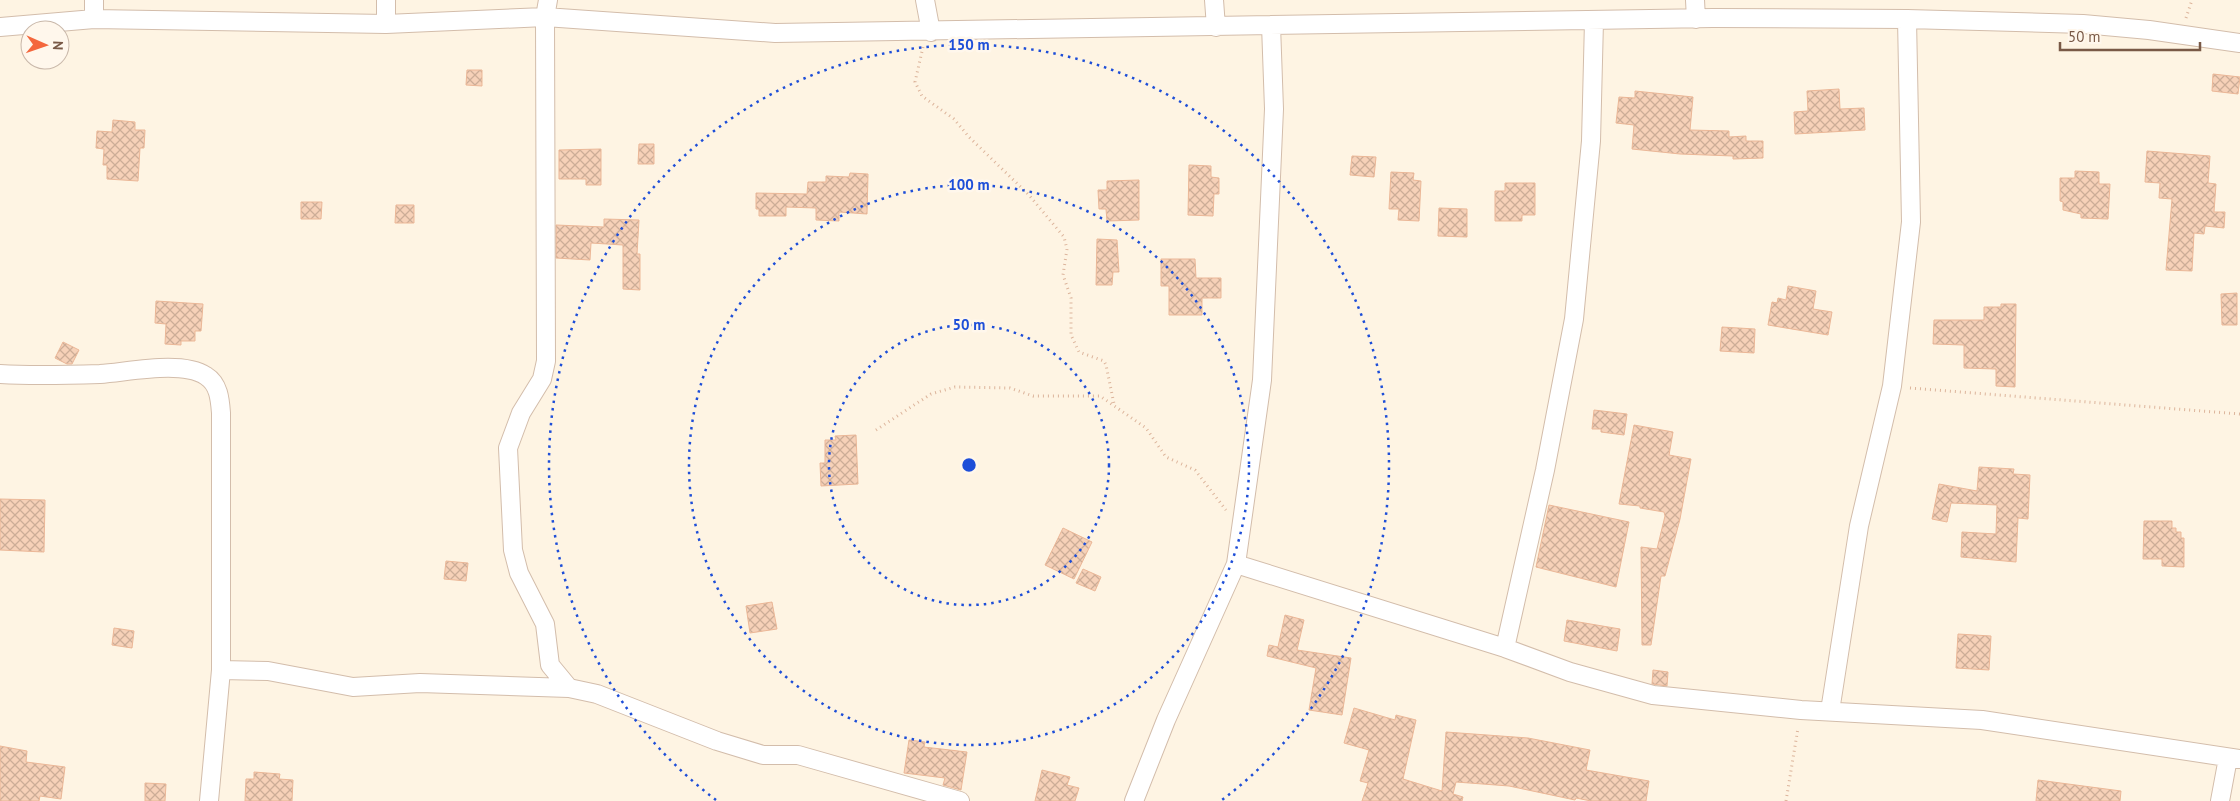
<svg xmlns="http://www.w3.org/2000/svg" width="2240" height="801" font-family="'PT Sans',sans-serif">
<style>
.building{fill:url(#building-cross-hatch);stroke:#ebb797}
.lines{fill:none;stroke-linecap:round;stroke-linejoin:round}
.street-casing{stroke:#d3bdab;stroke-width:20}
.path{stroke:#dcb49b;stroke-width:3;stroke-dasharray:1 4;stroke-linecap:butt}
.street{stroke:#fff;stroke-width:18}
.ring{fill:none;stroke:#1d4ed8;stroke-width:2.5;stroke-dasharray:2.5 5}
.centre{fill:#1d4ed8;stroke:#fff7ec;stroke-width:2.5}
.ring-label{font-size:15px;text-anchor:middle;font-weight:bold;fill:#1d4ed8;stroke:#fff7ec;stroke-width:5;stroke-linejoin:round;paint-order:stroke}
</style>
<defs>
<pattern id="building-cross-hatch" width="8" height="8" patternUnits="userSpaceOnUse" patternTransform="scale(1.25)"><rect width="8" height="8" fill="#f6d1b8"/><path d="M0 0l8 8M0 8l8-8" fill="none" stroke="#ccad97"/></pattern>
</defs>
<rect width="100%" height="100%" fill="#fef4e3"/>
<path class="building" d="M467,70H482V86L466,85Z
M2213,74L2240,77L2238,94L2212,91Z
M1839,89L1840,109L1864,108L1865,130L1795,134L1794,112L1808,111L1807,91Z
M1635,91L1693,97L1690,130L1729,131V137L1746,136V141H1763V158L1733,159V156L1680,154L1632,149L1634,125L1616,123L1619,97L1635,98Z
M113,120L135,122V130H145L144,148H140L138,181L107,179V165H103L104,149L96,148L97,131L112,132Z
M639,144H654V164H638Z
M601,149V185H586V179H559V150Z
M2147,151L2210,156L2208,183L2216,184L2214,212H2225L2224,228L2205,226L2204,234L2194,233L2192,271L2166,270L2172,199L2159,198L2160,183L2145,182Z
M1352,156L1376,157L1374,177L1350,175Z
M1189,165L1211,166V177L1219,178V194H1214L1213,216L1188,215Z
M2075,171L2099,172V184H2110L2108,219L2081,218V214L2063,210V202L2060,201V178H2075Z
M1391,172L1414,173L1413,180L1421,181L1419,221L1398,220L1399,209H1389Z
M850,173L868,174L867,214L839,212V221L816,220V208L786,207V216H759V209H756V193L807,194L808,182H826V176L849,177Z
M1139,180V220L1107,221L1106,209H1099L1098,190H1107V181Z
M1505,183H1535V215H1522V221H1495V191H1505Z
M301,202H322L321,219H301Z
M396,205H414V223H395Z
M1439,208L1467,209V237L1438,236Z
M604,219L639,220L637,254H640V290L623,289V245L591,243L590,260L556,258V225L604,227Z
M1097,239L1117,240L1119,272H1113L1112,285H1096Z
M1161,259H1195L1196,278H1221V298H1202V315H1169V286H1161Z
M1788,286L1816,291L1813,309L1832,312L1828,335L1768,325L1772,302L1777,303L1778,298L1786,300Z
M2237,293V325H2222L2221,294Z
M156,301L203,304L201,331H195V341H181V345L165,344L166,324L155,323Z
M2001,304H2016L2015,387L1996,386V369L1964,368V345L1933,344L1934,320H1984V307H2001Z
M1722,327L1755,329L1754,353L1720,351Z
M63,342L79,350L72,364H67L55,358Z
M1594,410L1627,414L1624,435L1601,432V429H1592Z
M1634,425L1673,432L1669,455L1691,459L1680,519L1665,576H1661L1651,645H1642L1641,547L1657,549L1665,516L1664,512L1640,508V506L1619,504Z
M856,435L858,484L821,486L820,463H825V440H836L835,436Z
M1979,467L2014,469L2013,474L2030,475L2028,519L2018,518L2016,562L1961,557L1962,532L1996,534L1997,505L1951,503L1947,522L1932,519L1939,484L1977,491Z
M0,499L45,500L44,552L0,550Z
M1549,505L1629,522L1616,587L1536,567Z
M2144,521H2172V528H2176V532H2181V538H2184V567L2162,566V559H2143Z
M1063,528L1092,542L1074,579L1045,565Z
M446,561L468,563L466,581L444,579Z
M1083,569L1101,577L1095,591L1076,583Z
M772,602L777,629L750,633L746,606Z
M1285,615L1304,620L1297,650L1351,658L1342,715L1309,710L1316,668L1267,656L1269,645L1278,647Z
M1567,620L1620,629L1617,651L1564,641Z
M114,628L134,631L132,648L112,645Z
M1958,634L1991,636L1989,670L1956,668Z
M1653,670L1668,672L1667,686L1652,684Z
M1354,708L1395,720L1396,715L1416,720L1403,779L1442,791L1446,732L1528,738L1590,750L1586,770L1649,781L1646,801H1591L1576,798L1575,800L1509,786L1456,782L1453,794L1463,797L1462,801H1362L1368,783L1360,781L1369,750L1344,743Z
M909,740L925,742L924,747L967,752L961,790L943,785L945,778L904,773Z
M0,746L27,751L26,762L65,767L61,799L40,796L39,801H0Z
M1042,770L1070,777L1067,785L1079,788L1075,801H1035Z
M254,772L280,774L279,779L293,780L292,801H245L246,779H254Z
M2038,780L2121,791L2120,801H2036Z
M145,783L166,784L165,801H145Z"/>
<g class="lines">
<defs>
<path id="street" d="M94,0V19
M548,0L545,17L546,361L542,379L521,413L508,448L513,550L519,573L545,624L550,665L569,688
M925,0L931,32
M1214,0L1216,27
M1695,0L1696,19
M386,24V0
M0,27L94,19L386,24L545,17L775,33L1713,18L1907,19L2083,24L2149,30L2240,43
M0,374C33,376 67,375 100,374C129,372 182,360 206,376C219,384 220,400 221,413V670L209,801
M1236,564L1505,648L1570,672L1653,695L1801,710L1982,720L2240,759
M1505,648L1545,470L1574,319L1591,141L1594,21
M221,670L268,671L353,687L420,683L569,688L597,694L717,741L763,755H798L960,801
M1830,711L1859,526L1892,386L1911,222L1907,19
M1134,801L1166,720L1236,564L1262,380L1274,109L1271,25
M2220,801L2228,758"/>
</defs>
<use href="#street" class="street-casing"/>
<path class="path" d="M2186,18L2192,0
M923,47L915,82L922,96L954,119L969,137L1029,195L1064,237L1067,249L1063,275L1071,298V335L1079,352L1104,361L1106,365L1114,404
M1910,388L2240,414
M876,430L931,394L955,387L1010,388L1033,396H1100L1146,428L1166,457L1195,470L1226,510
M1786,801L1798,728"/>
<use href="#street" class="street"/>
</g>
<g class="ring">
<circle cx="969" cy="465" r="140"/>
<circle cx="969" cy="465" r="280"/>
<path d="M716 800A420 420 0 1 1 1222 800"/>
</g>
<circle cx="969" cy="465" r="8" class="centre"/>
<g class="ring-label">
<text x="969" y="50">150 m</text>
<text x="969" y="190">100 m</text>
<text x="969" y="330">50 m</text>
</g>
<g transform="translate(45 45) rotate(92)"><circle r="24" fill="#fff7ec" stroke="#c9b8aa"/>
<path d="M0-4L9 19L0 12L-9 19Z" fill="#f4673d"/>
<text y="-8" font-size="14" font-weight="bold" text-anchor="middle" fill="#795946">N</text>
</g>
<path d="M2060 42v8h140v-8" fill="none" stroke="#795946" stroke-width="2.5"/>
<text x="2068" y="42" font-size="15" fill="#795946" stroke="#fff7ec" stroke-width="4" paint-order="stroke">50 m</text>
</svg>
